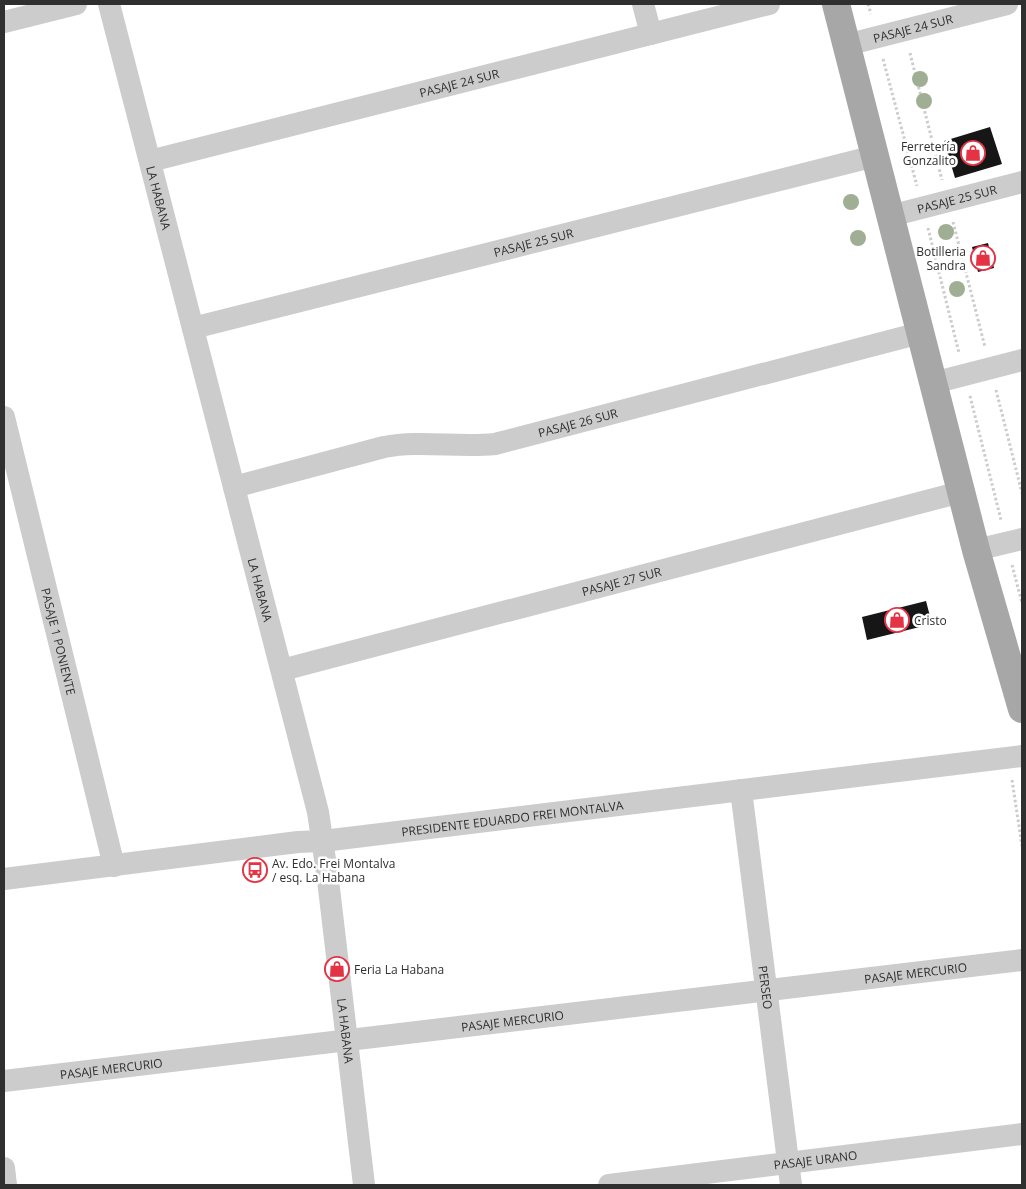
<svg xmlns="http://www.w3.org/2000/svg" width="1026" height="1189" font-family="'Open Sans',sans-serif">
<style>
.building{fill:#161616}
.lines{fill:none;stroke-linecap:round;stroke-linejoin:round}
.path{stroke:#ccc;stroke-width:3;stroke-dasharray:2.5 2.5;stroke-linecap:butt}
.minor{stroke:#ccc;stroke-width:22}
.major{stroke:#a7a7a7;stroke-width:28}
.tree{fill:#a0ae94}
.labels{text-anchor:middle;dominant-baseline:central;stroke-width:5;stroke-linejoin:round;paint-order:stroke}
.street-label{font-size:12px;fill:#2f2f2f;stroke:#fff}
.poi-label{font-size:12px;fill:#2f2f2f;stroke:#fff;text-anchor:start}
</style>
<rect width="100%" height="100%" fill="#fff"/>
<path class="building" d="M990,127L1002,164L955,178L944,141Z
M988,243L994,268L978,272L972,247Z
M926,601L932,624L867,640L862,617Z"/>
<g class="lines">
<path class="path" d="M868,4L871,14
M910,53L942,180
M883,59L917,186
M953,222L985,347
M928,228L959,353
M996,390L1022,493
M970,396L1001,520
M1012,565L1022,603
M1012,780L1022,846"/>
<g class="minor">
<path id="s1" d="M109,4L318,812L328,880L364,1185"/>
<path d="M643,4L651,34"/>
<path d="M4,22L76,4"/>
<path id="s2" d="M846,45L1007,4"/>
<path id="s3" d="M150,161L769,4"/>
<path id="s4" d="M890,216L1022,182"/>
<path id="s5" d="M193,328L875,156"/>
<path d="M933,383L1022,360"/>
<path id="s6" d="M4,417L114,866"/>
<path id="s7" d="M234,487L384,447C421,440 458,448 495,444L920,333"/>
<path d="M976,550L1022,539"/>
<path id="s8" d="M282,670L961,492"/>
<path id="s9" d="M741,790L791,1185"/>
<path id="s10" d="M4,879L298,842L323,841L1022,756"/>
<path id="s11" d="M4,1081L1022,960"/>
<path d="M4,1168L6,1185"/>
<path id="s12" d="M609,1185L1022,1134"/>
</g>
<path class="major" d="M836,4L976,550L1022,709"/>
</g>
<g class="tree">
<circle cx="920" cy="79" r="8"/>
<circle cx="924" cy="101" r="8"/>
<circle cx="851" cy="202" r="8"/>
<circle cx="946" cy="232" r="8"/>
<circle cx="858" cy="238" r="8"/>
<circle cx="957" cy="289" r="8"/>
</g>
<defs>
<symbol id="shop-ring" viewBox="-11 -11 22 22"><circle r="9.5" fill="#fff" stroke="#e43344" stroke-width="1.5"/><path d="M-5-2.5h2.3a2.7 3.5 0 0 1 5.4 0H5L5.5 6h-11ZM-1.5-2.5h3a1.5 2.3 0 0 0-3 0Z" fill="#e43344"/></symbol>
<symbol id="bus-ring" viewBox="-11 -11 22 22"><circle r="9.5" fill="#fff" stroke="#e43344" stroke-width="1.5"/><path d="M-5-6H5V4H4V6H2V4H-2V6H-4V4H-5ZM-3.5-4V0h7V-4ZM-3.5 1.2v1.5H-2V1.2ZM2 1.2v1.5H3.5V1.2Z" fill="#e43344"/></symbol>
</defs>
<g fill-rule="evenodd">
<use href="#shop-ring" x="959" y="139" width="28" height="28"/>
<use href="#shop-ring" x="969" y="244" width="28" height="28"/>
<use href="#shop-ring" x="883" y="606" width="28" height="28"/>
<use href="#bus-ring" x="241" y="856" width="28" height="28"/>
<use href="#shop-ring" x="323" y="955" width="28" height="28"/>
</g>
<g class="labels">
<g class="street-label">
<text stroke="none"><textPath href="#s2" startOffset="69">PASAJE 24 SUR</textPath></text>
<text stroke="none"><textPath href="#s3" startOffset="319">PASAJE 24 SUR</textPath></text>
<text stroke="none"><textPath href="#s1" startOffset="200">LA HABANA</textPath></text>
<text stroke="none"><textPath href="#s4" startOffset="69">PASAJE 25 SUR</textPath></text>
<text stroke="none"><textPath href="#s5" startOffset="351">PASAJE 25 SUR</textPath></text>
<text stroke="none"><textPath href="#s7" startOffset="352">PASAJE 26 SUR</textPath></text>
<text stroke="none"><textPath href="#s8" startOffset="351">PASAJE 27 SUR</textPath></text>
<text stroke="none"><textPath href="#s1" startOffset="605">LA HABANA</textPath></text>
<text stroke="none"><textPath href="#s6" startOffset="231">PASAJE 1 PONIENTE</textPath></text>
<text stroke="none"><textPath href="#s10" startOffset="512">PRESIDENTE EDUARDO FREI MONTALVA</textPath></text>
<text stroke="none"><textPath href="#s11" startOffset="918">PASAJE MERCURIO</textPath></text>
<text stroke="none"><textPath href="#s9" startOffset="199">PERSEO</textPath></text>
<text stroke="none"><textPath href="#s11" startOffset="512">PASAJE MERCURIO</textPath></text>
<text stroke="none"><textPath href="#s1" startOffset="1055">LA HABANA</textPath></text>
<text stroke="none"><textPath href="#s11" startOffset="108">PASAJE MERCURIO</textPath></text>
<text stroke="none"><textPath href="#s12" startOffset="208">PASAJE URANO</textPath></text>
</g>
<g class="poi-label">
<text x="956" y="146" text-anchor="end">Ferretería<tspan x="956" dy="14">Gonzalito</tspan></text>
<text x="966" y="251" text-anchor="end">Botilleria<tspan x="966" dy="14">Sandra</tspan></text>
<text x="914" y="620">Cristo</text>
<text x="272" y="863">Av. Edo. Frei Montalva<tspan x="272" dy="14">/ esq. La Habana</tspan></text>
<text x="354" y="969">Feria La Habana</text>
</g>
</g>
<rect width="1026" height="1189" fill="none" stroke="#2f2f2f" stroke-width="10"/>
</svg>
